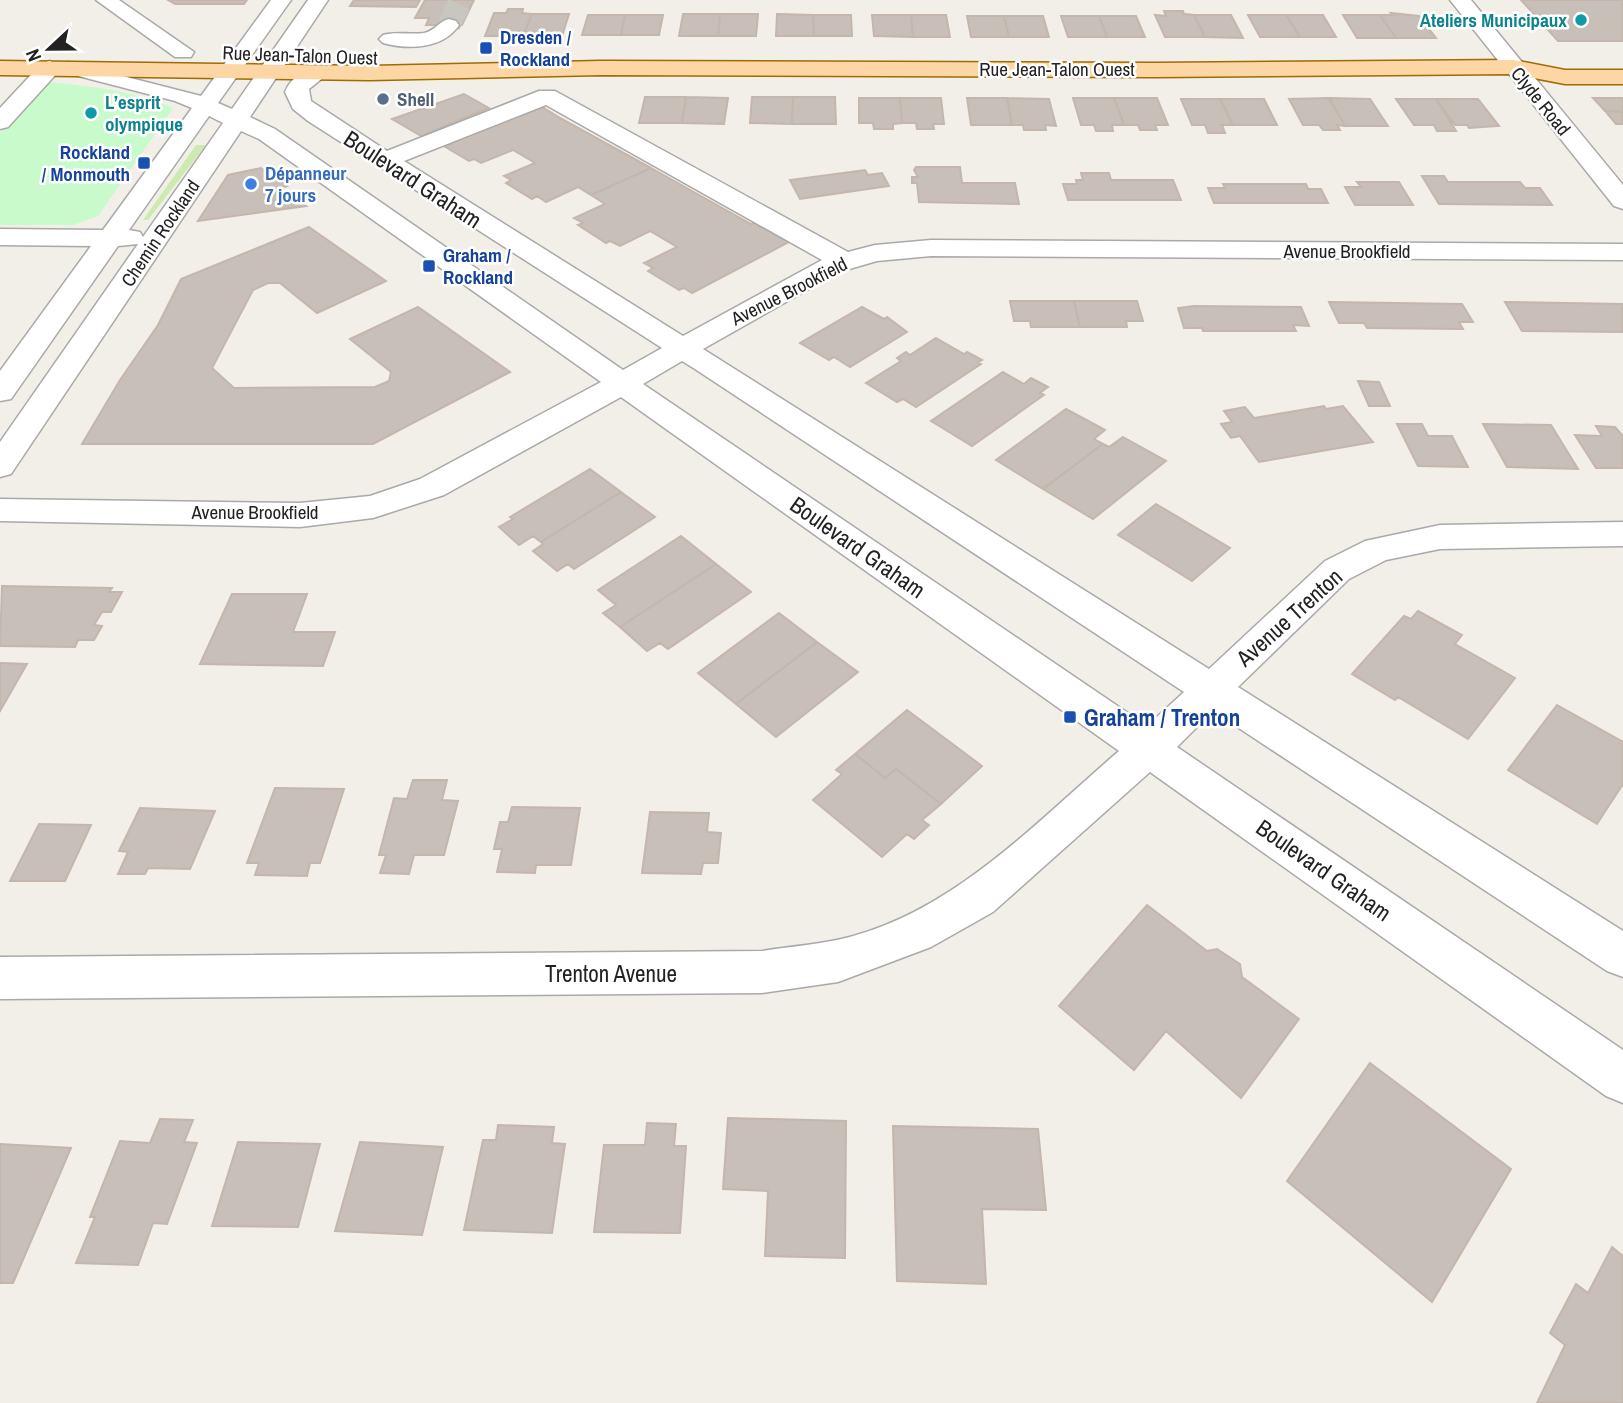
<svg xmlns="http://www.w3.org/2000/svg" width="1623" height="1403" font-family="'Archivo Narrow',sans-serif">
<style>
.grass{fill:#cdebb0}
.park{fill:#c8facc}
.building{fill:#c7bfb8;stroke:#c4b6ab;stroke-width:2}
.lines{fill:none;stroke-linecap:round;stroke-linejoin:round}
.minor-tunnel{stroke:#c8c6c1;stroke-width:23;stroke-dasharray:23 11;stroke-linecap:butt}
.minor-casing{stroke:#a9a9a9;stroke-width:3}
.major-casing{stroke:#a06b00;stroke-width:3}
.minor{fill:#fff;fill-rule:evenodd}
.major{fill:#fcd6a4;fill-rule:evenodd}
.culture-dot{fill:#0f9aa8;stroke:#fff;stroke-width:2.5}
.transit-dot{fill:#1a4fb4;stroke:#fff;stroke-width:2.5}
.service-dot{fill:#5c6f8a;stroke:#fff;stroke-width:2.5}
.shop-dot{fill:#3f7fe0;stroke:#fff;stroke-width:2.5}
.labels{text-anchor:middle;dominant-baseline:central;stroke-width:5;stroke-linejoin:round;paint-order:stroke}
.far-culture-label{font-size:19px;font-weight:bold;fill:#0d838f;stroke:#fff;text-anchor:end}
.far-transit-label{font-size:19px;font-weight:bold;fill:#164399;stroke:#fff;text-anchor:start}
.far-street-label{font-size:19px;fill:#222;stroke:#fff}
.far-service-label{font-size:19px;font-weight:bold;fill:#4e5e75;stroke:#fff;text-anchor:start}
.far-shop-label{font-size:19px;font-weight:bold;fill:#366cbe;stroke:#fff;text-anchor:start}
.street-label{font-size:23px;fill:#222;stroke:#fff}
.transit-label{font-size:23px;font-weight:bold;fill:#164399;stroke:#fff;text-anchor:start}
</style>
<rect width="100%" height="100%" fill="#f2efe9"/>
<path class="grass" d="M196,145H206L148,220H143Z"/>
<path class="park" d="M43,82C87,85 133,91 173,108L98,216L73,225H0V133Z"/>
<path class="building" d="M168,0H247L244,4H175Z
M354,0H420L416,7L350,6Z
M425,0H474L462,25H426L429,18H415Z
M1521,0H1623V41H1558Z
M508,9H523L522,13L532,14L523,36H485L494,13H506Z
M1164,11H1183L1184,14L1194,15L1205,37H1165L1155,15L1166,16Z
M1391,13L1419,16L1436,38H1396L1380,15H1393Z
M532,14H569L562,36H523Z
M683,14H720L718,36H679Z
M720,14H758L756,36H718Z
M777,14L813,15L814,36H776Z
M588,15H625L621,35H582Z
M625,15H663L659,35H621Z
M813,15H851L852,36H814Z
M872,15H911L913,37L874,36Z
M911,15H946L950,37H913Z
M1194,15H1231L1243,38L1205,37Z
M1248,15H1286L1300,37H1260Z
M1286,15H1323L1336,37H1300Z
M1343,15H1380L1396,38H1357Z
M967,16H1004L1009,37H971Z
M1004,16H1043L1049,37H1009Z
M1061,16H1099L1107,37H1068Z
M1099,16H1136L1145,37H1107Z
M464,94L489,108L421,136L392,119Z
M645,97H686L682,123H639Z
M686,97L728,98L724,124L682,123Z
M752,97H793L792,124L750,123Z
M793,97H835L836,124H792Z
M859,98H900L902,123L893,124V129H874L873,123H859Z
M900,98H941L944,124H933L934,129H917L916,123H902Z
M967,98H1007L1012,125H971Z
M1007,98L1049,99L1056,126L1045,125L1046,130H1024L1023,125H1012Z
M1073,98H1114L1124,125H1112L1113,131H1096L1094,125H1081Z
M1114,98H1157L1168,125H1155L1157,130H1140L1138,125H1124Z
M1329,98L1370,99L1388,126H1345Z
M1329,98L1345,126L1337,125L1340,130H1323L1319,125H1303L1289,99Z
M1593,98H1623V112L1605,111Z
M1181,99H1220L1233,125H1222L1225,133H1208L1205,125H1192Z
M1220,99H1264L1277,125H1233Z
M1396,99H1436L1456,131H1437L1434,125H1414Z
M1436,99H1478L1499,126L1469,128L1467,125H1455Z
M536,103L560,118L651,168L591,195L578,187L546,202L537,196L532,199L506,183L511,180L504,176L535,163L513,150L481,163L474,159L469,161L444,146L451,144L445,140Z
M1605,111L1623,112V124H1616Z
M916,167H960L962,183H1015L1019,204L919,202L917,183H912V177H918L914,170Z
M261,168L287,186L280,188L306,206L198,221L228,175Z
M651,168L751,224L755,223L789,242L692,293L684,288L679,290L648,271L653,268L644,263L677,247L650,231L620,246L610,241L606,243L578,225L583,223L574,218L605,204L591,195Z
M865,170L868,175L882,173L889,186L800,199L790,180Z
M1081,173H1109L1111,180H1173L1181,200H1068L1063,184H1077L1076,180H1083Z
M1422,176H1444L1448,182H1520L1525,188H1540L1552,205L1439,204Z
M1357,182H1399L1413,205H1355L1345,187H1361Z
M1223,184H1306L1308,189H1321L1328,203H1214L1208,188H1225Z
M309,227L386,281L317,313L280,283H268L253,290L212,368L234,388L375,387L389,381L391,372L350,339L418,307L510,372L373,444H82L120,380L158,325L181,279Z
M1010,301H1074L1080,327H1031L1030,321H1014Z
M1074,301H1137L1143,321H1126L1127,327H1080Z
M1329,302L1462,304L1473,322H1459L1463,329L1367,328L1364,323H1339Z
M1505,302L1623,304V332L1522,331Z
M1194,306L1301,307L1309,326L1293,325L1296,331H1203L1202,328H1184L1178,308Z
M862,307L884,319L887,317L907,332L850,367L834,357L829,360L800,343Z
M936,338L964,354L967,352L982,360L978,362L981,364L916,407L903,399L897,402L866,383L901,361L897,358L906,352L910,355Z
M1003,372L1024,384L1031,378L1048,387L1040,393L1044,395L972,446L931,421Z
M1358,381L1379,382L1390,406H1369Z
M1324,406L1326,409L1343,406L1373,442L1259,462L1240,436L1231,438L1221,424L1232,422L1224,411L1245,407L1254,418Z
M1066,409L1105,430L1094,439L1103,444L1043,489L996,460Z
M1397,424H1422L1428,436H1452L1468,467L1418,466Z
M1483,424L1551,425L1578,469L1507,467Z
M1596,426L1615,427L1623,436V468H1596L1575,435L1602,436Z
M1123,437L1166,461L1093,519L1043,489L1103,444L1109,447Z
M590,469L621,492L541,542L533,536L519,545L499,527L513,519L510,517Z
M621,492L655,517L574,569L568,564L557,571L533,551L543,544L541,542Z
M1156,504L1230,548L1192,581L1118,535Z
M681,536L716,564L620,627L603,613L616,605L598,590Z
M716,564L751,592L668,649L660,643L647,651L620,627Z
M2,586L112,588L109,592H122L111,612H102L94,625L102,626L94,640H78L75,647L0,646Z
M232,594H307L293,632H335L323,666L200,664Z
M1418,611L1462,635L1455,644L1515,678L1468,739L1398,697L1395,700L1352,674L1404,616L1411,619Z
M779,613L817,642L736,704L698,673Z
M817,642L858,672L776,737L736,704Z
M0,663L27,664L0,711Z
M1557,705L1623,742V784L1597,824L1508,770Z
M907,710L982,766L941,804L896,769L885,778L855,754Z
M855,754L885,778L896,769L941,804L922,820L929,825L914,839L907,834L882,857L813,800L842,774L836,770Z
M413,780H447L442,800L458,801L444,855H414L409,874L380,873L386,855H379L394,798L407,799Z
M275,788L344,789L320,863H310L307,876L255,875L259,863H247Z
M512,807L580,808L571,865H536L535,873L497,872L502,849H494L500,822H508Z
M140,808L215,811L190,869L148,868L145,874H118L128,852L119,851Z
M650,812L709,813L707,832L721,833L718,863H703L701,874L642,873Z
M39,824L91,825L65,881H10Z
M1147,905L1207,951L1217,949L1240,964L1242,977L1299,1019L1241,1098L1166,1031L1134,1070L1059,1006Z
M1370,1063L1511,1169L1432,1302L1287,1181Z
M728,1118L846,1121L845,1258L765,1256L768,1191L723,1189Z
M160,1119L193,1120L184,1142L197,1143L167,1224L153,1223L138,1265L76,1263L95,1217H90L120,1141L150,1143Z
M647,1123L676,1124L674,1146H686L680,1233L594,1232L604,1145H645Z
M498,1125L554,1127L552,1143L565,1144L552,1233L464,1230L483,1140H496Z
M893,1126L1038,1129L1046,1210L982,1209L986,1284L897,1281Z
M238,1142L320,1144L298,1227L212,1226Z
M360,1142L443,1147L422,1235L335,1231Z
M0,1144L71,1148L13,1283H0Z
M1612,1247L1623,1256V1403H1537L1565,1345L1550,1333L1576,1284L1588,1293Z"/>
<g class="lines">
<path class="minor-tunnel" d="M449,25L461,0"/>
<defs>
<path id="minor" d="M96,0H119L194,52L191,57H175Z
M271,0H291L218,103L232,109L308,0H328L250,117L275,129L623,370L662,348L308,121L293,109L285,92C291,77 309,64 326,68L329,73L309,89L311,101L387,151L539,91H555L848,252L875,245L931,240L1623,244V260L931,256L877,261L839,272L703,349L1209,669L1325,561L1365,541L1440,525L1623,522V546L1440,549L1386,560L1349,579L1238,687L1623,931V977L1607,971L1213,711L1177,747L1623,1050V1103L1606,1096L1150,772L993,912L931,947L838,982L762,993L0,999V957L762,951C787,947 812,945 837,940C950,916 1035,823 1119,751L621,397L444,495L373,518L300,527L0,521V499L300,503L370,496L420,479L601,382L259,139L241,131L11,474L0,477V442L138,244L118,246L11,399L0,401V371L91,246L0,245V229L103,230L192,108L175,101L59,71L8,127L0,129V108L42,63L50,61L59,66L68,62L201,96ZM546,105L822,260L683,336L404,161ZM209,116L223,123L143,237L140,232L129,230ZM682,361L695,369L1184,692L1147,726L643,384Z
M1450,0H1471L1623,185V209L1614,206Z
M449,19L456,21L459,25C443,49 409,50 383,43L379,39L383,35C396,31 410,35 424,33C435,31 439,21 449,19Z"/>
<path id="major" d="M1513,60L1565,70H1623V84H1565L1513,74L1156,77L601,75L370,80L0,75V61L370,66L601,61L1156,63Z"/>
</defs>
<use href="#minor" class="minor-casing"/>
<use href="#major" class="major-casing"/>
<use href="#minor" class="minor"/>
<use href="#major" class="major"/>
</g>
<g class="culture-dot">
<circle cx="1581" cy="20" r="7"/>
<circle cx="91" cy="113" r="7"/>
</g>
<g class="transit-dot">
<rect x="479" y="41" width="14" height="14" rx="3.5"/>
<rect x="137" y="156" width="14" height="14" rx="3.5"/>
<rect x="422" y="259" width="14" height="14" rx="3.5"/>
<rect x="1063" y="710" width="14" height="14" rx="3.5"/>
</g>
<circle class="service-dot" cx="383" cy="99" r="7"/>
<circle class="shop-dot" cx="251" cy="184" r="7"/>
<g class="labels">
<g class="far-culture-label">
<text x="1567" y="20">Ateliers Municipaux</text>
<text x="105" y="102" text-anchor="start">L’esprit<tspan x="105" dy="22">olympique</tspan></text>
</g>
<g class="far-transit-label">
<text x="500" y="37">Dresden /<tspan x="500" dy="22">Rockland</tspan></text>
<text x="130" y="152" text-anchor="end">Rockland<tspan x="130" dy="22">/ Monmouth</tspan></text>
<text x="443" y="255">Graham /<tspan x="443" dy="22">Rockland</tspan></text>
</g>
<g class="far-street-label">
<text transform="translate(300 55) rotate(2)">Rue Jean-Talon Ouest</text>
<text x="1057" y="69">Rue Jean-Talon Ouest</text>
<text transform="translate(1541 101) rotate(51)">Clyde Road</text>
<text transform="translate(160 233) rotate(-56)">Chemin Rockland</text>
<text x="1347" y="251">Avenue Brookfield</text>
<text transform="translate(789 291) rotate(-27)">Avenue Brookfield</text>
<text x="255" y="512">Avenue Brookfield</text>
</g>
<g class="far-service-label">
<text x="397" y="99">Shell</text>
</g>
<g class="far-shop-label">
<text x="265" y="173">Dépanneur<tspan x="265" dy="22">7 jours</tspan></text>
</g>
<g class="street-label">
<text transform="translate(413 179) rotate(33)">Boulevard Graham</text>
<text transform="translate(858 547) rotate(35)">Boulevard Graham</text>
<text transform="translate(1289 617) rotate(-42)">Avenue Trenton</text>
<text transform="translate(1324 870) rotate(35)">Boulevard Graham</text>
<text x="611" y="973">Trenton Avenue</text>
</g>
<g class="transit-label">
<text x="1084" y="717">Graham / Trenton</text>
</g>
</g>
<g transform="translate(49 49) rotate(248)" stroke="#ffffff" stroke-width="5" paint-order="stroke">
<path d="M0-5L12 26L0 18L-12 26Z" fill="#222222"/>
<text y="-10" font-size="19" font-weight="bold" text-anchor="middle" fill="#222222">N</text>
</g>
</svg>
